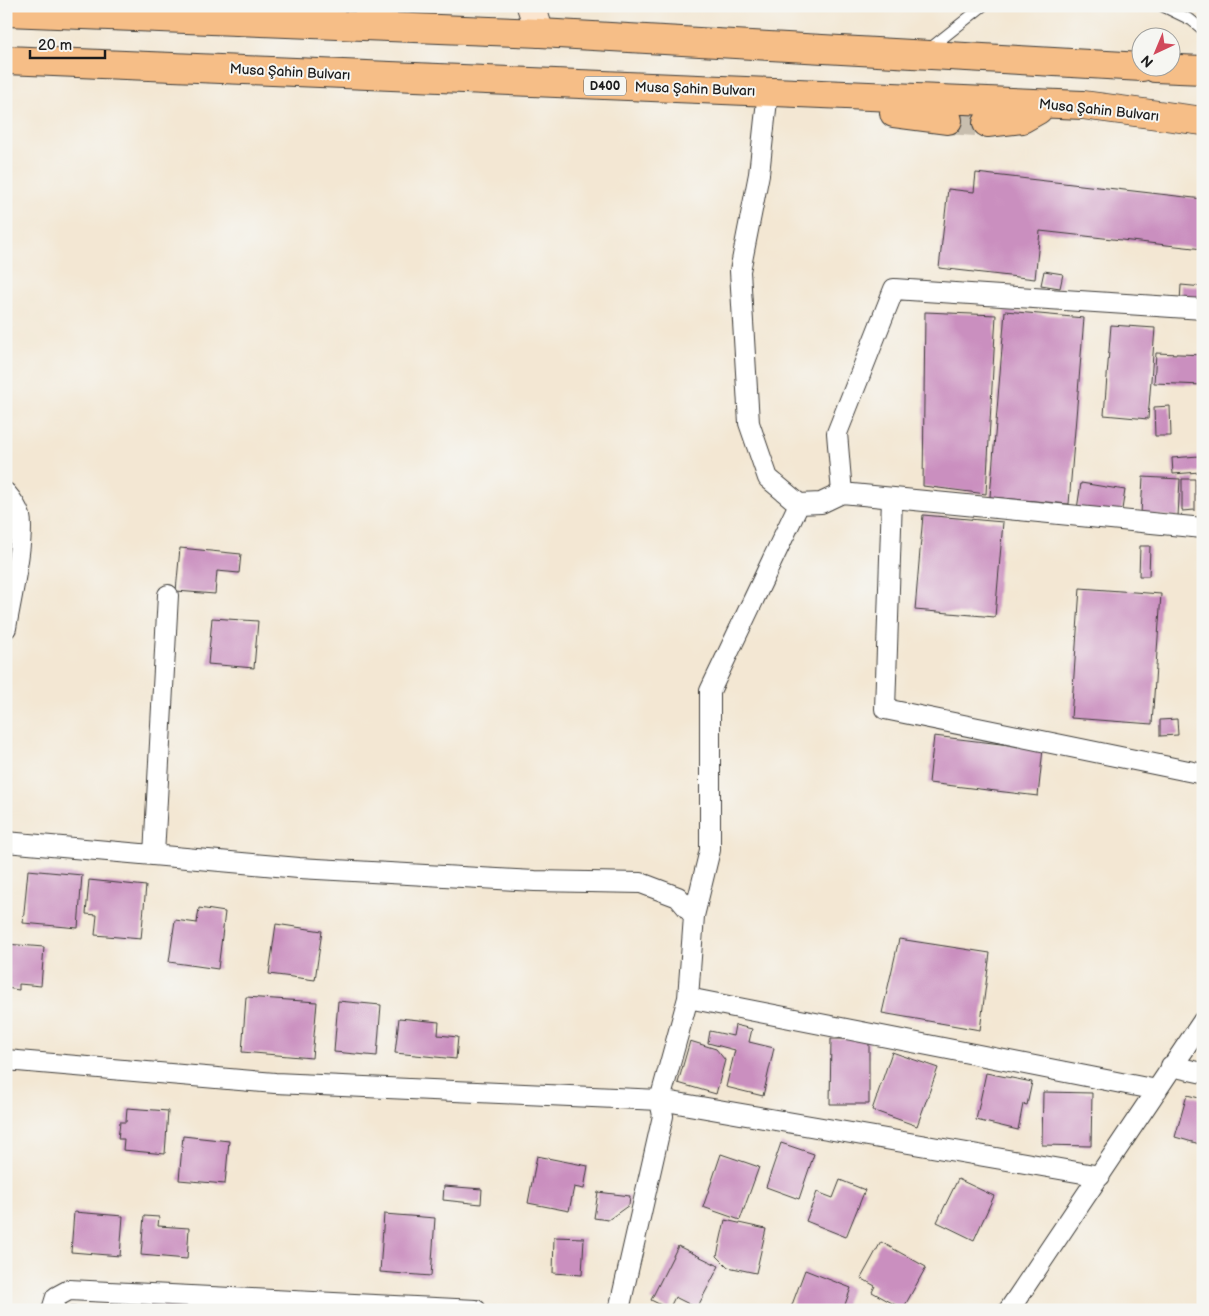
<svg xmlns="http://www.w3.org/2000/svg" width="1209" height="1316" font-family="'Balsamiq Sans',sans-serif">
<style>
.building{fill:#ca8fbf}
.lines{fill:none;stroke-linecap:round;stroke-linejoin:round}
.highway-tunnel{stroke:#c8beae;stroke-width:28;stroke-dasharray:28 14;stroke-linecap:butt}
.lane-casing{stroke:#3c3a37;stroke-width:12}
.street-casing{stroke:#3c3a37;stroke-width:22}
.secondary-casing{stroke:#3c3a37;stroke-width:30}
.highway-casing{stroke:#3c3a37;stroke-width:30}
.lane{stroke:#fff;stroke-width:10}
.street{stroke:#fff;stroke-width:20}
.secondary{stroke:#fbe5cf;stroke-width:28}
.highway{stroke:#f6be87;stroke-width:28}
.labels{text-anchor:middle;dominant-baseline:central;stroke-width:4;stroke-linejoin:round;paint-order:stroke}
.shield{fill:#f6f6f2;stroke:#5d5d5c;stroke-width:1}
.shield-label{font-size:12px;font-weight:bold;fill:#1c1c1c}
.street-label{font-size:14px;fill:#1c1c1c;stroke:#f6f6f2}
</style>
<rect width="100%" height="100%" fill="#f6f6f2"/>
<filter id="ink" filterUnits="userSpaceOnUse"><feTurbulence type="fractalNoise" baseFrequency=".02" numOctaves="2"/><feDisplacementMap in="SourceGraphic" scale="10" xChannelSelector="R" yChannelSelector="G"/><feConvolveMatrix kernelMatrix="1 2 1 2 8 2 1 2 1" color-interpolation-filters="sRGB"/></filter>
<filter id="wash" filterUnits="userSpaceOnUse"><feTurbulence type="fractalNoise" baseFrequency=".0096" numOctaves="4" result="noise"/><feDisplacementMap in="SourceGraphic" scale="20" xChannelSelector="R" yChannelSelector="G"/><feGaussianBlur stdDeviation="1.12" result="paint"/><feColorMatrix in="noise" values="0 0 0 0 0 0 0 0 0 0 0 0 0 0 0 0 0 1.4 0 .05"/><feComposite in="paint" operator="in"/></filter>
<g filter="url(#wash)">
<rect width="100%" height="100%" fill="#f3e7d3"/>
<g id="blocks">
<path class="building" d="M976,173L1203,199V249L1040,231L1035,279L939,268L948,189L974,192Z
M1044,271L1063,274L1060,288L1041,285Z
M1181,285L1203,287V304L1180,302Z
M1005,311L1084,318L1069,504L990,497Z
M925,312L996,315L986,494L923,486Z
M1111,325L1155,328L1148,419L1104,415Z
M1156,353L1203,355V385L1154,383Z
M1170,406L1171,436H1155L1154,407Z
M1199,456L1200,472L1173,474L1172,458Z
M1143,477L1180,479L1178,517L1141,514Z
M1182,479H1195V510L1182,511Z
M1081,483L1125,490L1121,516L1077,509Z
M923,515L1003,522L995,617L915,610Z
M1140,546H1150L1149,576H1139Z
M180,548L241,554L239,573L217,571L215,594L176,591Z
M1080,588L1161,594L1152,724L1071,718Z
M212,618L258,621L254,668L208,664Z
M1177,719L1178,735L1160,736V720Z
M934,736L1043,749L1038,796L929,783Z
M28,870L82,875L78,928L23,923Z
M89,880L146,886L141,939L95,935L97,915L86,914Z
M199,908L225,912L218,969L169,962L175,920L197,923Z
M276,924L322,931L315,980L269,974Z
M899,939L990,953L980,1030L882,1013Z
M6,944L44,947L41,986L19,984V990L6,988Z
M246,997L317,1002L312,1058L242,1052Z
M338,1001L381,1005L377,1056L334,1052Z
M399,1018L439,1022L438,1035L458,1037L456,1059L395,1053Z
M735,1025L752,1029L749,1042L774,1048L763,1096L726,1087L735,1050L708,1043L710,1031L733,1036Z
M831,1039H869V1104H830Z
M690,1041L716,1049L725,1060L716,1094L678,1083Z
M892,1052L938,1068L917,1126L872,1110Z
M986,1073L1032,1082L1027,1105L1023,1104L1018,1130L976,1120Z
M1043,1092L1092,1093L1091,1146L1042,1145Z
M1187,1095L1203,1099V1145L1175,1137Z
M127,1108L168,1111L165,1154L123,1150L124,1139H118L120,1122H126Z
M183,1136L229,1141L225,1184L179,1180Z
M781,1143L814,1154L799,1199L766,1187Z
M721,1154L759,1167L740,1220L703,1207Z
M537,1156L588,1166L584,1189L574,1187L569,1211L528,1203Z
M958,1179L994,1196L974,1240L937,1222Z
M840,1180L865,1190L846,1237L806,1221L817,1192L833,1198Z
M444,1186L482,1189L481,1204L443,1200Z
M598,1192L630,1196L629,1205L608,1220L594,1218Z
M74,1212L123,1216L120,1256L71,1252Z
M384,1214L435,1218L431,1276L380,1272Z
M144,1216L159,1217L158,1226L189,1228L187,1259L141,1255Z
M725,1220L766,1229L756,1273L728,1267L717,1256Z
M554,1237L584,1238L582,1275L553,1273Z
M881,1242L926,1267L903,1309L872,1292L875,1286L861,1278Z
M678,1246L719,1266L697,1308L675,1297L669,1309L651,1300Z
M805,1270L851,1288L843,1310H790Z
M141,1302L188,1304V1310H141Z
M70,1307L98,1308V1310H70Z"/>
</g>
</g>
<g filter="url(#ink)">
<use href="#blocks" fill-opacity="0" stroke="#3c3a37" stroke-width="1"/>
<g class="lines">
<path class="highway-tunnel" d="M948,120L987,123"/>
<defs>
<path id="lane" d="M1162,6L1191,20L1203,30
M929,49L983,6"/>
<path id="street" d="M768,91L759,174L740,271L749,423L768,478L799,504L821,503L842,493L1203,528
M6,493C13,501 17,507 20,516C25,538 10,603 6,628
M842,493L837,433L894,289L1203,309
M892,498L885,709L1203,774
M6,842L299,868L535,881L641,883L678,897L694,916
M154,855L168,595
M688,998L1157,1090
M6,1060L275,1083L660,1100L1100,1176
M1171,1066L1203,1073
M52,1310L56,1297L69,1290L476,1310
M619,1310L663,1116L660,1100L688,998L694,916L710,850V691L799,504
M1009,1310L1203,1021"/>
<path id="secondary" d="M531,6L540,33"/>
<path id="highway" d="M6,12L540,33L1142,67
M6,60L1083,105L1203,121
M1155,68L1203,70
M894,113L948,120
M987,123L1022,119L1038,110"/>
</defs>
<use href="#lane" class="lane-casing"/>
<use href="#street" class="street-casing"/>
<use href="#secondary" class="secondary-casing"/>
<use href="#highway" class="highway-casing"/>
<use href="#lane" class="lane"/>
<use href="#street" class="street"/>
<use href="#secondary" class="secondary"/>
<use href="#highway" class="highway"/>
</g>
</g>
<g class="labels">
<rect class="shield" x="584" y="76.5" width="42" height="19" rx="4"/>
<g class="shield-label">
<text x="605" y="86">D400</text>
</g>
<g class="street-label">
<text transform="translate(290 72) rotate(3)">Musa Şahin Bulvarı</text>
<text transform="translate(695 89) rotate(2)">Musa Şahin Bulvarı</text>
<text transform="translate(1099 110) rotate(6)">Musa Şahin Bulvarı</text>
</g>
</g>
<rect width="1209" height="1316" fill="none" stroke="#f6f6f2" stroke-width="25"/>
<g transform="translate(1156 52) rotate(224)"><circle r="24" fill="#f6f6f2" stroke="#9f9f9c"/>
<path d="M0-4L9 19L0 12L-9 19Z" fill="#d1495b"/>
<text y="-8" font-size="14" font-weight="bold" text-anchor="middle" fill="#1c1c1c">N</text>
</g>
<path d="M30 50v8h75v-8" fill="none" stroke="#1c1c1c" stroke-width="2.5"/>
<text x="38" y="50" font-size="15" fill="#1c1c1c" stroke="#f6f6f2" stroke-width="4" paint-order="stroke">20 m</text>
</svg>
